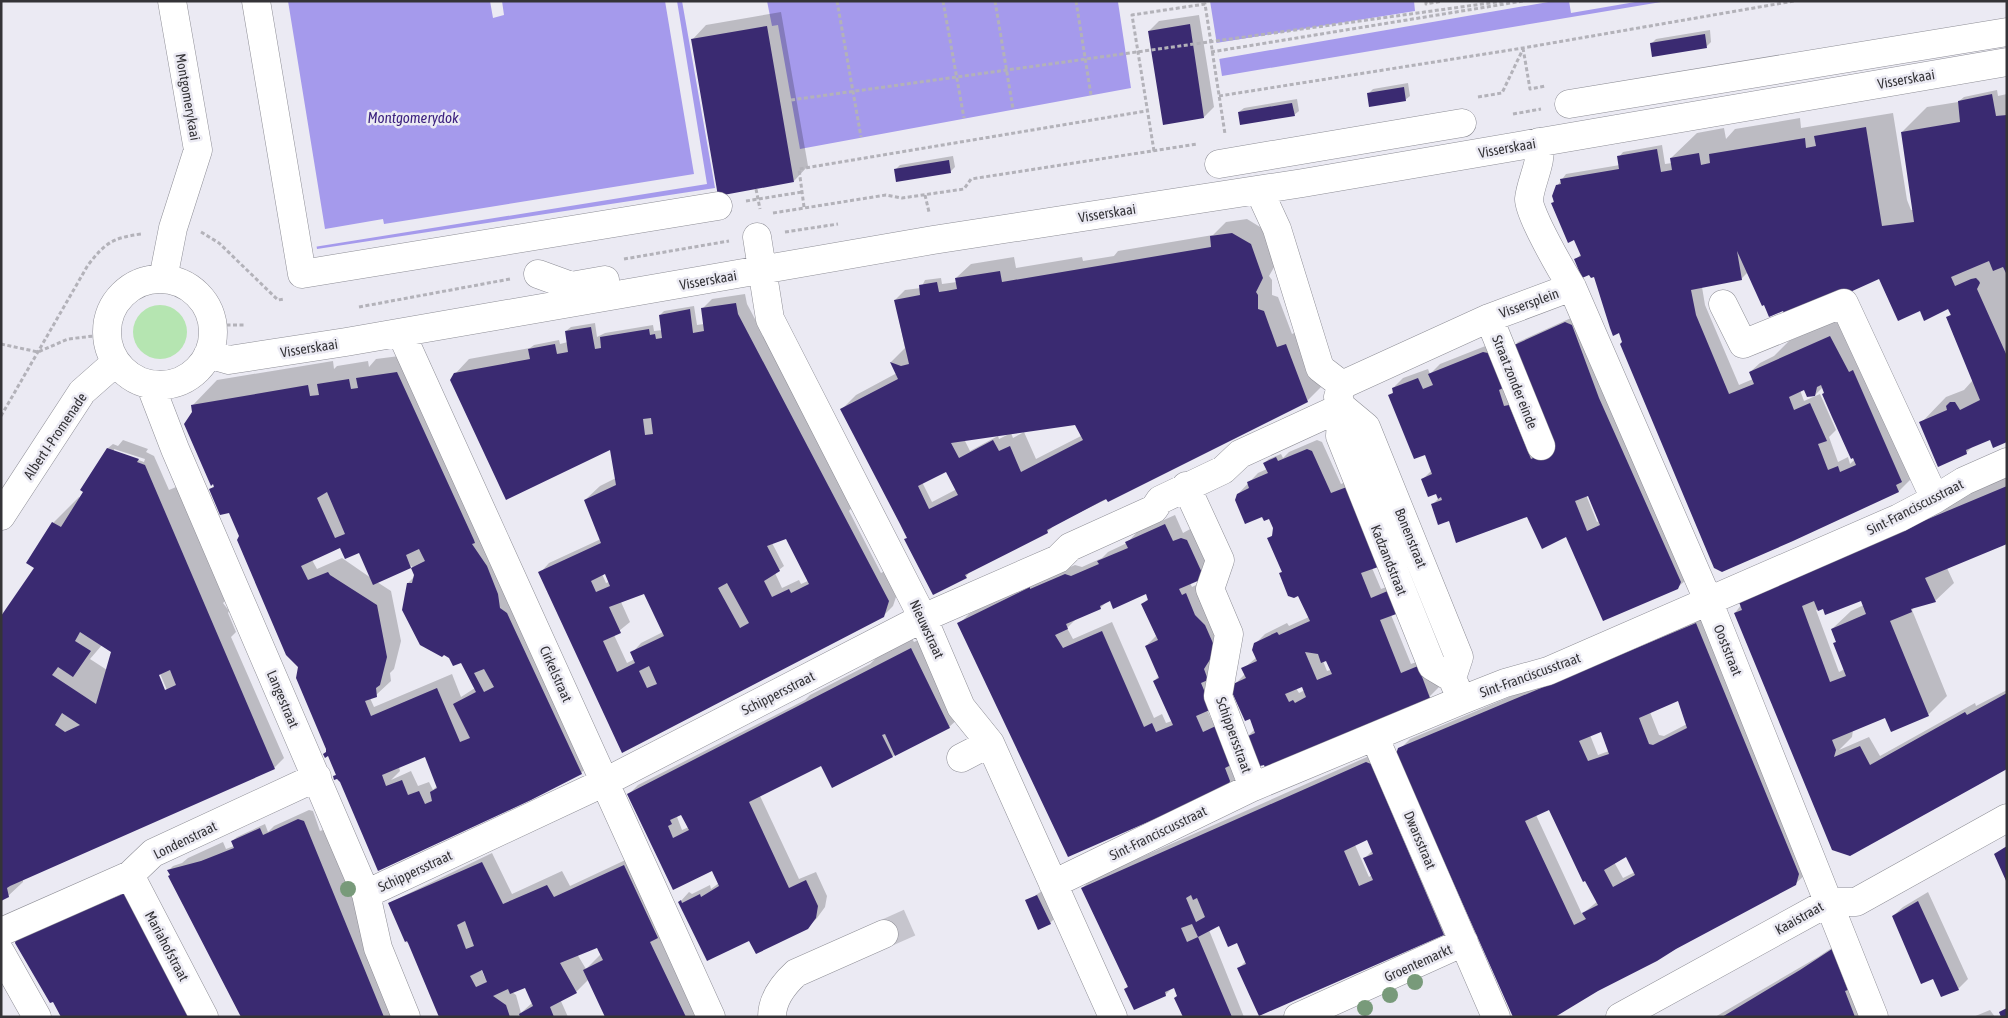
<svg xmlns="http://www.w3.org/2000/svg" width="2008" height="1018" font-family="'Asap Condensed',sans-serif">
<style>
.green{fill:#b5e5b1}
.water{fill:#a59aec}
.pier{fill:#ebeaf3}
.shadow{fill:#0003;fill-rule:evenodd}
.building{fill:#3a2a71;fill-rule:evenodd}
.lines{fill:none;stroke-linecap:round;stroke-linejoin:round}
.minor-tunnel{stroke:#c6c5cd;stroke-width:28;stroke-dasharray:28 14;stroke-linecap:butt}
.minor-casing{stroke:#8e8e96;stroke-width:29}
.path{stroke:#b3b2b9;stroke-width:3;stroke-dasharray:4 2.5;stroke-linecap:butt}
.minor{stroke:#fff;stroke-width:28}
.path-bridge{stroke:#b3b2b9;stroke-width:3;stroke-dasharray:4 2.5;stroke-linecap:butt}
.tree{fill:#789a7a}
.labels{text-anchor:middle;dominant-baseline:central;stroke-width:5;stroke-linejoin:round;paint-order:stroke}
.street-label{font-size:14px;fill:#343337;stroke:#ebeaf3}
.water-label{font-size:15px;font-style:italic;fill:#3c217f;stroke:#ebeaf3}
</style>
<rect width="100%" height="100%" fill="#ebeaf3"/>
<path class="green" d="M133 332a27 27 0 1 1 54 0a27 27 0 1 1-54 0Z"/>
<path class="water" d="M276,1H682L715,188L317,249Z
M767,1H1122L1118,2L1131,88L800,149L778,25L772,26Z
M1210,1H1667L1222,76Z"/>
<path class="pier" d="M275,1H288L325,229L383,219L384,224L694,174L665,1H677L707,184L314,247Z
M490,1H502L504,15L493,18Z
M1414,1H1554L1219,59L1216,43L1415,11Z
M1569,1H1641L1571,13Z"/>
<path class="shadow" d="M781,12L808,166L794,181L692,40L706,25Z
M1199,15L1214,107L1204,117L1164,124L1149,31L1159,21Z
M1710,30L1711,42L1707,46L1652,43L1656,39Z
M1408,83L1410,96L1405,100L1368,94L1373,89Z
M1997,90L1998,96L2007,94V441L1990,438L1973,446L1966,453L1921,423L1946,397L1964,390L1973,380L1947,318L1952,313L1949,308L1920,309L1880,278L1748,272L1741,279L1702,287L1705,305L1739,385L1753,379L1750,372L1760,363L1774,356L1789,341L1856,311L1924,466L1899,491L1857,509L1623,342L1594,275L1576,259L1581,254L1574,238L1553,203L1557,186L1566,174L1620,165L1619,157L1623,152L1662,145L1665,164L1672,163L1671,158L1697,133L1724,128L1726,139L1735,129L1800,118L1801,128L1893,113L1907,200L1911,210H1914L1902,132L1927,107L1958,102L1964,97ZM1823,387L1855,459L1850,464L1848,457L1838,462L1829,437L1836,430L1820,394L1804,401L1800,390L1805,388L1815,395Z
M1297,99L1299,111L1294,115L1239,112L1244,108Z
M953,156L955,167L950,172L896,169L900,165Z
M1247,219L1265,230L1277,262L1269,276L1272,280V295L1278,297L1292,334L1300,330L1321,387L1307,401L1056,524L1047,532L970,571L966,577L908,537L842,409L856,395L897,373L891,362L905,348L895,300L905,290L921,288L925,280L941,278L942,284L957,282L956,278L971,264L1014,257L1016,268L1082,257L1083,261L1114,256L1118,251L1213,235L1226,222ZM1076,424L1081,436L1036,459L1024,432L1013,438L1011,433ZM1009,434L999,439L998,436L970,451L964,439ZM952,468L957,489L932,502L922,482Z
M745,294L747,304L854,505L849,511L881,573L887,570L898,591L893,606L883,616L622,751L540,573L549,563L601,539L585,500L600,486L616,478L611,448L455,374L469,359L530,348L534,345L559,340L560,344L568,342L566,331L571,327L595,323L597,337L605,333L653,325L654,331L663,330L660,315L664,311L694,306L697,325L704,324L702,309L712,299ZM787,537L808,581L801,584L799,580L782,588L775,573L784,566L772,543ZM606,573L609,582L606,583L602,574ZM649,591L663,632L641,643L632,653L635,659L627,663L614,635L630,622L621,602Z
M1571,318L1688,578L1677,588L1527,516L1432,505L1439,498L1437,492L1423,479L1432,470L1426,454L1390,396L1394,391L1393,388L1403,378L1428,369L1430,374L1440,364L1493,343L1513,347L1518,342ZM1589,494L1600,521L1597,522L1586,495Z
M415,354L591,763L581,773L417,851L338,777H334L337,774L299,666L230,512L211,489L215,485L192,406L217,380L333,361L334,369L337,366L368,361L369,367L376,359ZM341,547L359,551L371,578L342,558L317,569L312,560ZM412,566L415,576L408,583L463,663L475,688L461,697L452,674L374,707L370,698L376,695L391,681L390,673L394,669L401,641L391,591L377,582ZM430,754L437,786L433,790L429,782L418,786L411,771L391,780L400,771L399,767Z
M123,440L148,449L146,452L154,456L169,490L188,482L234,592L223,603L229,611L228,613L236,632L231,637L284,758L274,768L23,879V882L8,896L1,900L35,567L28,562L53,523L79,497L80,498L108,448L113,444L118,446ZM114,449L145,459L144,462L114,451ZM102,645L113,652L107,670L90,659ZM158,669L167,690L165,692L156,670Z
M1317,440L1322,442L1341,484L1361,476L1372,568L1381,589L1400,582L1391,615L1411,664L1427,658L1439,687L1429,697L1247,737L1255,729L1234,685L1245,674L1243,669L1257,657L1255,644L1265,634L1287,623L1289,626L1309,617L1299,594L1280,573L1283,571L1269,539L1273,534L1274,528L1269,517L1262,515L1238,494L1258,473L1267,469L1264,463L1269,459L1281,454L1283,458L1289,452ZM1326,659L1331,670L1327,671L1323,661ZM1302,685L1305,690L1299,693L1296,688Z
M2007,476V542L1947,568L1954,583L1935,601L1915,606L1912,610L1947,696L1929,714L1892,730L1886,717L1853,730L1852,737L1839,750L1869,737L1880,756L1975,703L1976,706L2007,690V767L1850,854L1735,613L1750,593ZM1862,600L1864,605L1851,611L1832,629L1845,669L1839,672L1816,610Z
M1175,515L1183,533L1192,528L1212,564L1190,583L1192,587L1196,585L1225,639L1207,710L1213,723L1228,716L1238,776L1228,786L959,624L969,614L1039,578L1040,580L1075,565L1082,567L1102,558L1108,552L1127,543L1137,532ZM1146,593L1149,598L1143,604L1156,636L1146,646L1160,675L1154,681L1172,721L1166,723L1162,714L1154,718L1112,622L1073,639L1067,628L1077,618L1100,608L1110,599Z
M1706,614L1806,874L1795,884L1597,990L1400,749L1410,739ZM1679,699L1687,724L1664,736L1659,735L1650,712ZM1602,731L1609,751L1598,755L1590,735ZM1549,809L1598,901L1582,914L1536,815ZM1626,856L1635,872L1623,878L1614,862Z
M911,637L914,642L921,639L959,718L949,727L893,756L822,764L760,796L799,879L816,872L827,896L825,907L817,918L807,928L750,939L680,902L689,892L692,894L710,885L711,889L719,883L712,869L674,889L629,794L638,785L805,700L810,695L870,664L881,653ZM681,813L689,827L682,830L677,817Z
M1376,753L1453,924L1444,934L1260,1015L1239,968L1246,961L1238,942L1219,925L1209,930L1244,1017H1184L1174,986L1165,995L1125,989L1128,986L1082,888L1092,879ZM1368,839L1373,850L1365,858L1372,875L1369,877L1355,845Z
M309,810L313,811L320,831L331,827L404,1017H242L171,874L169,870L173,866L182,863L188,858L223,842L226,849L234,846L232,841L237,837L265,824L268,832L274,826Z
M492,853L512,894L562,871L570,886L634,856L714,1017H607L589,979L576,992L560,999L568,1017H441L409,941L407,943L389,903ZM603,943L601,954L586,969L577,954ZM483,967L485,978L481,969ZM525,986L533,1002L521,1013L516,995L512,992Z
M1042,891L1054,919L1050,923L1027,901Z
M1928,892L1968,979L1958,989L1934,977L1893,916L1903,907Z
M1836,945L1862,1017H1715L1818,957Z
M1990,1010L1995,1017H1973Z"/>
<path class="building" d="M1190,24L1204,118L1163,125L1148,31Z
M767,26L794,182L718,196L691,39Z
M1705,34L1707,48L1652,57L1650,43Z
M1404,87L1406,101L1369,107L1367,93Z
M1992,94L1996,116L2007,115V275L2003,267L1993,271L1989,261L1951,277L1955,286L1971,279L1976,278L1979,281L1980,283L1977,289L2007,356V442L1993,448L1990,440L1966,450L1967,454L1938,467L1919,422L1947,410L1946,406L1950,402H1955L1960,410L1980,400L1946,317L1951,315L1948,309L1924,321L1920,311L1898,321L1879,279L1828,302L1785,315L1783,311L1769,317L1764,305L1762,306L1737,251L1742,280L1691,290L1696,315L1729,394L1754,384L1749,372L1830,336L1849,372L1853,370L1902,482L1896,485L1899,492L1793,541L1722,572L1714,568L1620,344L1622,342L1619,333L1613,336L1610,328L1594,277L1591,278L1589,275L1582,278L1574,259L1581,256L1574,240L1568,243L1551,203L1554,202L1552,196L1556,185L1561,184L1560,179L1619,169L1617,156L1657,149L1661,172L1672,170L1670,158L1699,153L1701,165L1710,163L1709,154L1805,138L1806,148L1816,146L1814,136L1866,127L1882,226L1914,222L1901,132L1960,122L1958,101ZM1821,385L1824,393L1822,394L1832,417L1851,459L1853,458L1856,465L1840,472L1838,466L1828,470L1818,444L1827,441L1810,403L1794,410L1789,397L1804,390L1807,397L1815,396L1817,387Z
M1292,103L1295,116L1240,125L1238,112Z
M949,160L951,173L896,182L894,169Z
M1232,233L1251,244L1263,278L1256,292L1258,295V309L1264,311L1277,347L1286,344L1308,402L1108,502L1106,499L1100,502L1047,530L1048,533L965,575L967,578L933,595L904,539L907,538L900,524L840,409L898,379L890,362L901,366L909,364L894,300L920,295L919,285L937,282L939,292L946,291L957,289L955,278L1000,271L1002,282L1211,247L1210,236ZM1075,425L1083,440L1021,472L1010,446L999,451L993,440L959,458L951,443ZM946,472L958,495L929,509L918,486Z
M736,303L738,314L889,601L884,617L622,753L538,572L601,543L584,500L616,485L610,450L506,500L450,380L454,373L530,359L528,349L555,344L557,354L568,352L565,331L591,327L595,349L601,348L600,337L649,329L650,335L655,334L656,339L662,338L659,315L690,309L693,333L704,331L701,308ZM651,418L653,434L645,435L643,419ZM786,539L809,584L791,593L789,589L772,597L764,581L780,571L767,546ZM605,574L610,586L596,592L591,581ZM727,583L749,623L740,628L718,588ZM644,594L664,636L630,652L635,663L617,672L603,641L621,633L609,607ZM649,666L657,684L647,688L639,671Z
M1565,322L1572,325L1599,398L1681,582L1678,589L1603,621L1566,537L1542,549L1527,517L1456,543L1449,521L1438,525L1431,504L1442,500L1441,497L1438,499L1436,494L1428,497L1421,479L1432,474L1425,455L1414,459L1388,395L1393,393L1392,388L1418,378L1423,389L1433,385L1428,374L1483,352L1488,353L1492,355L1503,388L1499,390L1504,406L1509,405L1531,459L1555,448L1530,398L1512,346ZM1588,496L1600,525L1587,531L1575,501Z
M397,372L474,540L475,543L472,544L487,566L498,594L500,608L507,613L582,774L531,800L378,871L340,782L337,779L334,780L333,776L336,775L328,756L325,758L323,754L326,752V749L296,678L298,667L286,655L237,540L239,536L229,513L220,515L209,489L214,487L213,484L211,486L184,424L192,412L191,405L308,385L310,396L319,395L317,384L349,379L351,389L358,388L356,378ZM327,492L345,534L335,538L317,498ZM340,548L345,559L359,553L373,585L411,568L406,555L419,549L425,561L411,568L414,575L412,583H407L402,610L420,645L442,657L444,655L449,658L453,666L461,663L476,692L453,704L470,738L460,742L437,688L371,716L365,701L377,697L376,688L380,685L387,657L377,605L330,575L328,572L308,580L301,566ZM484,669L494,687L484,692L474,673ZM425,757L437,788L430,792L432,801L425,804L419,791L408,795L402,780L386,786L382,775Z
M107,448L139,459L137,462L145,465L275,769L10,886L7,888L9,897L1,901V616L34,568L26,563L52,522L61,527L83,492L80,490ZM80,632L111,652L96,704L52,675L58,667L73,677L91,651L75,641ZM170,670L176,685L165,690L159,675ZM62,713L80,725L65,732L55,725Z
M1307,449L1312,451L1331,493L1352,485L1381,566L1361,573L1371,598L1390,590L1399,613L1380,620L1401,673L1418,666L1430,698L1266,770L1264,765L1260,766L1253,764L1246,737L1255,733L1250,719L1245,721L1231,690L1233,684L1246,678L1241,668L1257,661L1252,650L1254,643L1277,632L1279,635L1310,621L1298,596L1294,598L1288,596L1279,573L1282,572L1267,538L1272,536L1273,528L1269,519L1264,521L1262,517L1245,524L1235,500L1237,494L1249,488L1247,482L1268,473L1263,463L1276,457L1278,461ZM1305,652L1318,654L1321,663L1326,661L1332,674L1317,680ZM1302,687L1306,697L1295,703L1293,700L1289,702L1285,694Z
M2007,486V544L1925,578L1936,602L1911,609L1912,612L1890,621L1929,716L1891,732L1885,718L1832,740L1836,750L1834,757L1860,746L1870,765L1965,712L1967,715L2007,693V769L1850,856L1832,850L1734,613L1742,610L1739,602L1842,555ZM1814,601L1818,611L1823,609L1825,615L1861,601L1866,614L1831,629L1836,642L1833,643L1846,676L1830,682L1802,606Z
M1165,524L1173,541L1181,538L1187,540L1203,575L1200,580L1179,589L1182,595L1186,593L1195,615L1205,625L1216,650L1204,669L1208,680L1201,683L1212,709L1196,716L1203,732L1218,725L1231,765L1225,768L1230,781L1228,787L1068,857L957,623L1030,587V589L1065,574L1071,576L1099,564L1097,561L1128,548L1125,542ZM1146,594L1148,600L1141,604L1158,640L1145,646L1159,678L1153,681L1173,725L1156,732L1152,723L1144,727L1102,631L1063,648L1055,635L1068,629L1066,624L1101,609L1100,606L1110,601L1113,609Z
M1696,623L1799,874L1796,885L1676,949L1657,961L1598,991L1555,1017H1513L1396,754L1398,748ZM1678,701L1687,728L1653,745L1649,744L1639,718ZM1601,732L1609,754L1588,761L1579,741ZM1549,810L1583,882L1585,881L1598,905L1582,913L1586,919L1574,925L1525,821ZM1626,857L1635,875L1613,887L1604,870Z
M911,648L950,728L895,756L885,734L882,735L893,757L832,788L821,766L749,802L789,888L806,880L818,906L816,918L808,929L756,954L749,941L707,961L678,902L681,900L682,903L700,894L701,897L719,886L712,871L673,890L627,794ZM681,815L689,830L673,838L668,826L672,824L670,820Z
M1366,762L1371,764L1444,935L1259,1016L1237,968L1246,964L1237,943L1228,947L1219,926L1198,937L1192,924L1181,928L1187,942L1198,937L1232,1017H1183L1174,998L1177,996L1174,988L1165,992L1166,996L1134,1010L1124,989L1128,987L1081,888ZM1367,840L1373,854L1363,858L1373,880L1359,886L1344,851ZM1191,895L1193,900L1197,898L1205,917L1196,922L1186,898Z
M298,819L304,821L384,1017H241L168,876L170,875L167,870L201,861L234,848L231,841L260,828L263,835Z
M2007,846V883L1994,854Z
M482,862L503,904L547,885L554,897L624,865L658,938L650,942L686,1017H605L583,970L603,960L597,948L560,963L577,993L550,1007L554,1017H520L519,1014L533,1006L525,988L510,994L508,989L493,996L506,1005L510,1017H439L408,943L407,941L405,942L388,903ZM465,921L474,946L466,949L457,925ZM482,970L487,982L476,987L470,976Z
M127,892L192,1017H61L53,1002L50,1003L15,943L16,939Z
M1037,895L1051,924L1038,930L1025,900Z
M1918,901L1959,990L1941,997L1933,979L1921,984L1892,916Z
M1832,949L1848,990L1845,991L1855,1017H1722L1800,970Z
M2007,1008V1017H2001L1999,1012Z"/>
<g class="lines">
<path class="minor-tunnel" d="M884,934L911,922"/>
<defs>
<path id="minor" d="M256,1L302,274L718,206
M1569,104L2007,32
M1539,142C1543,162 1531,180 1529,199C1528,213 1563,273 1572,287L1708,600L1874,1017
M1219,164L1462,123
M1259,190L1277,229L1320,368L1342,385
M757,237L770,319L923,618L961,707L990,743L1113,1017
M538,274L571,286L605,280
M163,279L173,228L198,150L172,1
M107 332a53 53 0 1 1 106 0a53 53 0 1 1-106 0Z
M1723,304L1743,344L1844,303L1935,499
M1489,318L1541,446
M401,333L711,1017
M208,354L229,360L346,342L933,240L1303,183L2007,62
M150,384L175,449L366,894L378,948L406,1017
M1342,407L1340,436L1432,666L1452,678L1459,694
M1186,486L1220,560L1210,589L1229,634L1218,696L1253,787
M1,516L82,392L116,362
M1452,678L1459,657L1366,427L1342,407L1338,397L1342,385L1489,318L1572,287
M1375,738L1496,1017
M961,758L990,743
M130,875L204,1017
M1053,884L1253,787L1462,700L1505,683L1548,671L1899,518L1935,499L1964,481L2007,462
M366,894L605,782L923,618L1058,559L1070,547L1154,509L1160,500L1223,470L1240,454L1342,407
M1,932L130,875L153,853L317,777
M1,953L37,1017
M772,1017C772,999 784,984 796,973L884,934
M1298,1017L1464,942
M1620,1017L1829,902H1856L2007,818"/>
</defs>
<use href="#minor" class="minor-casing"/>
<path class="path" d="M837,1L861,137
M943,1L964,118
M995,1L1013,109
M1076,1L1091,95
M1426,1V4L1442,1
M1523,48L1530,89L1545,86
M1211,52L1523,1
M1219,96L1523,48L1794,1
M1478,97L1502,93L1523,49
M1513,114L1541,109
M1154,151L1132,15L1205,4L1225,134
M756,189L760,209
M925,195L929,212
M746,201L802,192
M804,207L799,169L1146,111
M773,213L886,195L902,198L964,189L971,179L1197,144
M201,232L219,243L278,300L284,299
M785,232L838,224
M624,259L729,241
M359,307L510,279
M220,325H244
M1,344L38,352L68,339L102,335
M1,416L88,265C106,242 113,238 141,234"/>
<use href="#minor" class="minor"/>
<path class="path-bridge" d="M791,100L1504,1"/>
</g>
<g class="tree">
<circle cx="348" cy="889" r="8"/>
<circle cx="1415" cy="982" r="8"/>
<circle cx="1390" cy="995" r="8"/>
<circle cx="1365" cy="1008" r="8"/>
</g>
<g class="labels">
<g class="street-label">
<text transform="translate(1906 79) rotate(-10)">Visserskaai</text>
<text transform="translate(188 97) rotate(80)">Montgomerykaai</text>
<text transform="translate(1507 148) rotate(-10)">Visserskaai</text>
<text transform="translate(1107 213) rotate(-9)">Visserskaai</text>
<text transform="translate(708 280) rotate(-10)">Visserskaai</text>
<text transform="translate(1529 303) rotate(-20)">Vissersplein</text>
<text transform="translate(309 348) rotate(-9)">Visserskaai</text>
<text transform="translate(1515 382) rotate(68)">Straat zonder einde</text>
<text transform="translate(55 436) rotate(-56)">Albert I-Promenade</text>
<text transform="translate(1915 507) rotate(-27)">Sint-Franciscusstraat</text>
<text transform="translate(1411 538) rotate(68)">Bonenstraat</text>
<text transform="translate(1389 560) rotate(68)">Kadzandstraat</text>
<text transform="translate(927 629) rotate(65)">Nieuwstraat</text>
<text transform="translate(1728 650) rotate(68)">Ooststraat</text>
<text transform="translate(556 674) rotate(66)">Cirkelstraat</text>
<text transform="translate(1530 675) rotate(-20)">Sint-Franciscusstraat</text>
<text transform="translate(778 693) rotate(-27)">Schippersstraat</text>
<text transform="translate(283 699) rotate(67)">Langestraat</text>
<text transform="translate(1234 735) rotate(70)">Schippersstraat</text>
<text transform="translate(1158 833) rotate(-26)">Sint-Franciscusstraat</text>
<text transform="translate(185 840) rotate(-26)">Londenstraat</text>
<text transform="translate(1420 840) rotate(67)">Dwarsstraat</text>
<text transform="translate(415 871) rotate(-25)">Schippersstraat</text>
<text transform="translate(1799 918) rotate(-29)">Kaaistraat</text>
<text transform="translate(167 946) rotate(62)">Mariahofstraat</text>
<text transform="translate(1418 963) rotate(-24)">Groentemarkt</text>
</g>
<g class="water-label">
<text x="413" y="117">Montgomerydok</text>
</g>
</g>
<rect width="2008" height="1018" fill="none" stroke="#343337" stroke-width="5"/>
</svg>
